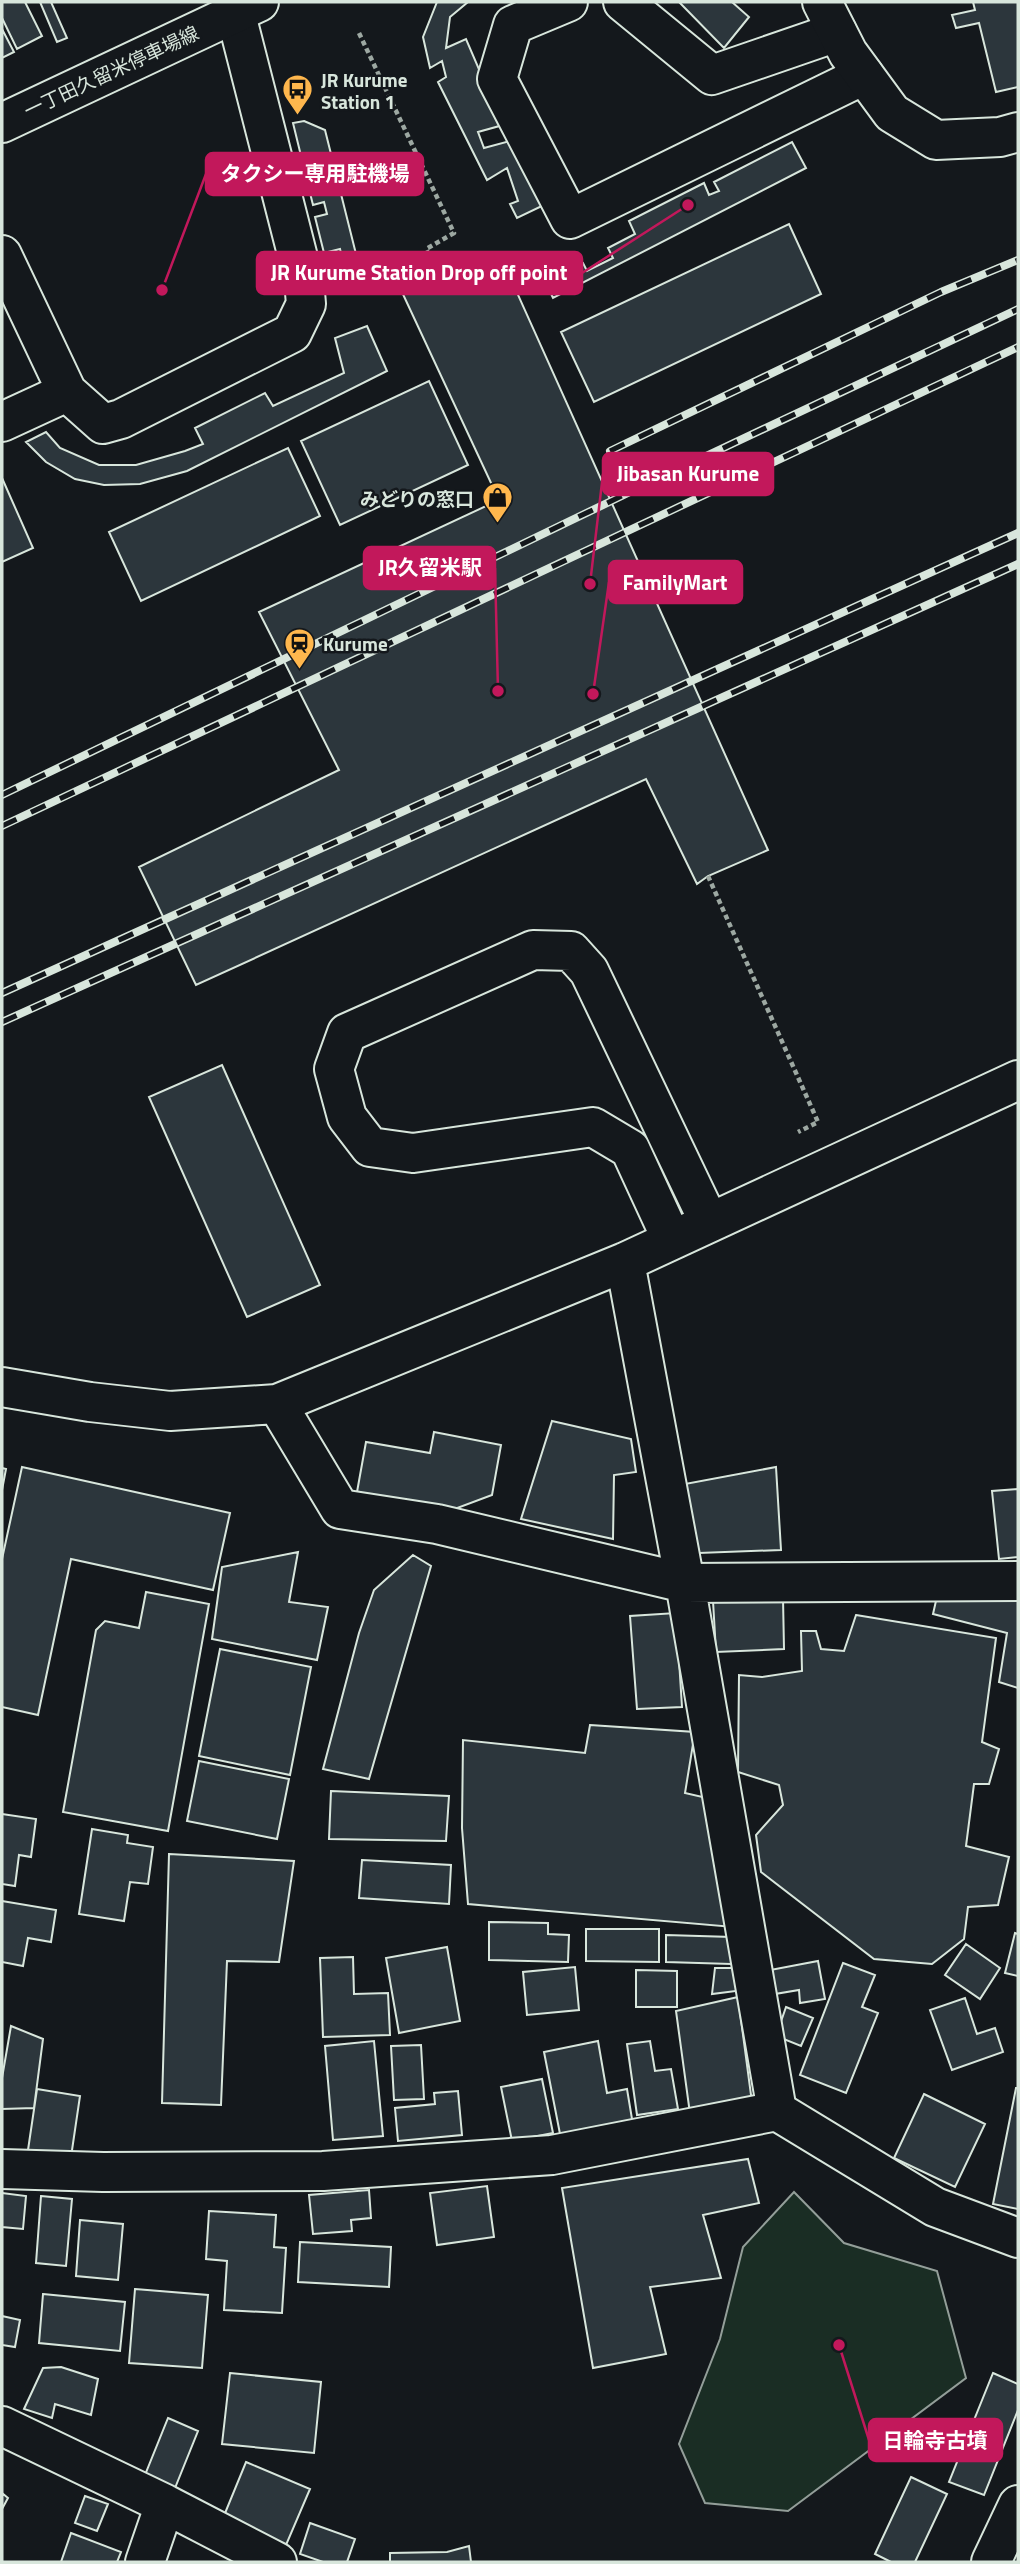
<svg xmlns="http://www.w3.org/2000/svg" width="1020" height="2564" font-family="'Titillium Web','Noto Sans JP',sans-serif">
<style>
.green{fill:#1a2d24;stroke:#939e99;stroke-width:2}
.building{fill:#2c363c;stroke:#d8e6dc;stroke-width:2}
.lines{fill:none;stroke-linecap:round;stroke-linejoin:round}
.minor-casing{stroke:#d8e6dc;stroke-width:42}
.major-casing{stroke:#d8e6dc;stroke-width:42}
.path{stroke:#9da8a2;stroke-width:4.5;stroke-dasharray:5 3.5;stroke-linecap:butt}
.minor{stroke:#14181c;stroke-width:38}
.major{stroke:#14181c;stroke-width:38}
.rail-casing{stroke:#d8e6dc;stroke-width:8}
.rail{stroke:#14181c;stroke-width:5;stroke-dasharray:16;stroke-linecap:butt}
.labels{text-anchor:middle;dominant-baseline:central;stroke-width:5;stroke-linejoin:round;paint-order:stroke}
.street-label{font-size:19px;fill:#d8e6dc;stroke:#14181c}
.poi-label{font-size:19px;font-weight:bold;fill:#d8e6dc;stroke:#14181c;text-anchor:start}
.leader{fill:none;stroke:#c2185b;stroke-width:2.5}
.callout-dot{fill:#c2185b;stroke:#14181c;stroke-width:2.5}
.callout{fill:#c2185b;stroke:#c2185b;stroke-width:2.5}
.callout-label{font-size:21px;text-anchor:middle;font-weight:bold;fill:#fff}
</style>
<rect width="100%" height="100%" fill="#14181c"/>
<path class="green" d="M794,2192L844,2243L937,2271L966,2378L788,2511L705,2503L679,2444L720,2339L743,2247Z"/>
<path class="building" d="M2,2H25L42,36L17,49L2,18Z
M40,2H51L67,38L57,42Z
M437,2H468L450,17L446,48L466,39L503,125L478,132L484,148L514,140L544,205L517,218L510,204L518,201L507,168L487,180L438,82L446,77L442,61L430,68L423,37Z
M679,2H732L749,17L724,48Z
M973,2H1018V87L996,92L979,23L956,28L952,15L975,10Z
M2,29L14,52L2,58Z
M304,121L325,130L362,278L348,281L340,249L324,253L315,217L327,214L324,202L313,205L304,169L315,166L313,161L303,164L293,123Z
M792,142L806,168L553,298L545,281L583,263L587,271L613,258L608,248L635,234L629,221L704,183L709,195L719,191L714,182Z
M789,224L821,294L594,402L561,332Z
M479,255L489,275L505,266L768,850L708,876L697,884L646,779L196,985L139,867L339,770L259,612L499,500L401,290Z
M367,326L387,371L187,471L140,484L104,485L75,479L46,462L26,442L46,432L60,448L99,465H136L185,451L203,444L195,428L265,393L273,406L344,373L335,338Z
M429,381L468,465L340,525L301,441Z
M288,448L320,516L141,601L109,532Z
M2,478L33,548L2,562Z
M222,1065L320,1285L247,1317L149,1097Z
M552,1421L631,1439L636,1472L614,1475L613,1539L521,1519Z
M434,1432L501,1445L492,1495L452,1510L357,1492L366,1442L430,1453Z
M22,1467L230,1513L213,1590L71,1559L38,1715L2,1707V1559Z
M776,1467L781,1550L699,1553L685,1484Z
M2,1468L6,1469L2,1490Z
M1018,1489V1557L999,1559L992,1491Z
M298,1552L289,1602L328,1607L317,1660L212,1639L222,1567Z
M413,1555L431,1566L369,1779L323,1769L359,1633L374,1590Z
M146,1592L209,1604L168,1831L63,1812L96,1630L105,1621L139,1628Z
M938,1592L1018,1597V1688L999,1682L1007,1633L933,1614Z
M783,1598L784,1649L716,1652L713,1601Z
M676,1613L682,1707L637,1709L630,1616Z
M856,1615L996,1638L982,1742L999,1749L989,1784H974L966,1846L1009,1857L998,1905L968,1907L964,1939L932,1964L874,1959L761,1872L756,1835L783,1805L779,1785L738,1772L739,1675L762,1677L802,1671L801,1631H816L821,1649L844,1651Z
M220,1649L311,1667L290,1775L199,1756Z
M590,1725L695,1732L685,1793L707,1798L733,1927L468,1904L462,1828L463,1740L585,1753Z
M199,1761L289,1779L277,1839L187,1821Z
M331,1791L449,1796L446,1841L329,1839Z
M2,1814L36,1819L31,1857L19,1855L15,1886L2,1884Z
M92,1829L128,1835L127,1843L153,1847L148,1884L130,1882L124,1921L79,1914Z
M169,1854L294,1861L279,1962L227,1961L221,2105L162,2103Z
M362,1860L451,1865L449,1904L359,1898Z
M2,1901L56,1910L51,1942L28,1938L23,1966L2,1962Z
M489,1922L548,1923V1934L569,1935L568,1962L489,1960Z
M586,1929H659V1962L586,1961Z
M1015,1933L1018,1934V1976L1005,1973Z
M666,1935L732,1937L731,1964L666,1962Z
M966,1944L1000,1968L980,1999L945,1975Z
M447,1947L460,2021L399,2033L386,1958Z
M353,1957L354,1994L388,1993L390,2035L323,2037L320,1958Z
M818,1961L825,1999L800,2003L799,1990L769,1995L765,1971Z
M843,1963L875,1975L862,2007L878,2013L846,2093L800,2075Z
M575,1967L579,2010L527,2015L523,1972Z
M715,1968H742L744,1990L712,1994Z
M636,1970L677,1971V2007H636Z
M738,1997L753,2110L691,2121L676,2011Z
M965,1998L977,2034L995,2028L1003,2052L952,2070L930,2010Z
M786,2007L813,2018L801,2046L776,2036Z
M11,2026L43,2039L34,2108L2,2109V2078Z
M374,2041L383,2136L333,2140L325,2046Z
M598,2041L607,2093L627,2089L633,2125L561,2139L544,2052Z
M650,2041L655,2071L671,2069L678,2109L637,2115L627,2044Z
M421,2045L424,2099L394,2100L391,2046Z
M542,2079L553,2133L512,2141L501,2087Z
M1016,2088H1018V2209L993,2204Z
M37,2089L80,2096L71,2157L28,2150Z
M458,2091L462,2135L398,2141L395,2108L435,2104L434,2093Z
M924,2094L985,2124L955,2187L894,2158Z
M748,2159L759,2203L703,2215L721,2278L650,2287L666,2354L593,2368L562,2188Z
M487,2186L494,2237L437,2245L430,2193Z
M369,2190L371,2218L351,2220L352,2231L313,2234L309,2195Z
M2,2193L26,2196L23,2229L2,2227Z
M41,2196L72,2199L66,2266L36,2263Z
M209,2211L276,2215L274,2247L286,2248L282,2313L224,2310L227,2261L206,2259Z
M80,2220L123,2224L118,2280L76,2276Z
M300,2242L391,2247L389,2287L298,2282Z
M135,2289L208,2295L202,2368L129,2363Z
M43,2294L125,2302L120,2351L39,2343Z
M2,2316L20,2320L15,2347L2,2345Z
M61,2367L98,2379L91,2415L55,2404L52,2418L24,2409L43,2368Z
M230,2373L321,2382L314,2453L222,2444Z
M993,2373L1018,2384V2410L984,2495L949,2482Z
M168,2418L198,2431L175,2488L145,2475Z
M246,2462L310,2489L286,2545L223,2518Z
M911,2477L947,2494L915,2562H891L875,2554Z
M2,2493L8,2498L2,2509Z
M85,2496L108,2504L97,2531L75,2523Z
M310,2523L355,2539L347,2562H323L300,2554Z
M71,2533L121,2552L117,2562H61Z
M469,2546L471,2562H390V2553L447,2552Z"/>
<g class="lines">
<defs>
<path id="minor" d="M568,2L513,25L497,79L570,219L864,75
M623,2L712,75L837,32
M2,255L67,392L103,424L121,419L292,333L306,304L304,281L235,11
M2,422L67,392
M672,1240L630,1149L593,1127L413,1153L370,1147L347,1117L334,1069L347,1033L533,950L571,951L589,971L709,1222
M625,1262L685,1583L777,2111
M2,1387L90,1402L170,1411L277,1404L625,1262L1018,1080
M277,1404L340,1509L437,1524L685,1583L1018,1581
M2,2169L103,2172L323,2171L552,2155L777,2111L935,2207L1018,2238
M2,2426L165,2504L277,2562
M145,2562L165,2504
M991,2562L1018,2505"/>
<path id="major" d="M822,2L848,53L892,113L936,140L1000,137L1018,132
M2,123L259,2"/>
</defs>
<use href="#minor" class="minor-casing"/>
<use href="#major" class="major-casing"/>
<path class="path" d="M359,33L454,233L426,249L438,273
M708,876L818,1122L798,1132"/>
<use href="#minor" class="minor"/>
<use href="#major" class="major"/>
<defs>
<path id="rail" d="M610,451L941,292L1018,260
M2,795L632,491L1018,309
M2,826L1018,347
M2,993L1018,533
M2,1022L1018,564"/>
</defs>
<use href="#rail" class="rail-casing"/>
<use href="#rail" class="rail"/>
</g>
<defs>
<symbol id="bus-pin" viewBox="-11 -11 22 30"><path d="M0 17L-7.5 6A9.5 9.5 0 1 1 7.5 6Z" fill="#ffb74d" stroke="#14181c"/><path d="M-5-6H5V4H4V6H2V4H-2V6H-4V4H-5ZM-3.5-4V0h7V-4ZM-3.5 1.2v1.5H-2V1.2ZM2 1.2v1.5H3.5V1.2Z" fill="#111"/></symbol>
<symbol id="shop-pin" viewBox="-11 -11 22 30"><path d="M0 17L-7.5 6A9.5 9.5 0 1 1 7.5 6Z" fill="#ffb74d" stroke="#14181c"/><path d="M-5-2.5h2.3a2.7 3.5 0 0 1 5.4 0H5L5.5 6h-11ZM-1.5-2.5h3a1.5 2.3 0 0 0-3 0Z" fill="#111"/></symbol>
<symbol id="station-pin" viewBox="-11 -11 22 30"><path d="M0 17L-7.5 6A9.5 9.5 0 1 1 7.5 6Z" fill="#ffb74d" stroke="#14181c"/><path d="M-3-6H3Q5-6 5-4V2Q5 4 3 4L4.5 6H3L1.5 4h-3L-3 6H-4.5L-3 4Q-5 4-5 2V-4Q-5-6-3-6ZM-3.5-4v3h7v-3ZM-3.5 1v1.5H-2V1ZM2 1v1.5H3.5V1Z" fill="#111"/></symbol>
</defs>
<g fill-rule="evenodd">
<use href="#bus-pin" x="280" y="72" width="35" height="47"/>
<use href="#shop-pin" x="480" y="480" width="35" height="47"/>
<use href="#station-pin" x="282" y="626" width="35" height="47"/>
</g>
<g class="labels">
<g class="street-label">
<text transform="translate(111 71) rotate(-25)">一丁田久留米停車場線</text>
</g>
<g class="poi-label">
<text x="321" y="79">JR Kurume<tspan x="321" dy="22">Station 1</tspan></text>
<text x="474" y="498" text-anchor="end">みどりの窓口</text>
<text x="323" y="643">Kurume</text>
</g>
</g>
<path class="leader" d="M162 290L206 174M688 205L582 273M590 584L603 474M498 691L495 568M593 694L609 582M839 2345L869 2440"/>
<g class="callout-dot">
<circle cx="162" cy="290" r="7"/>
<circle cx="688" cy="205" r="7"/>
<circle cx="590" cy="584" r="7"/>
<circle cx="498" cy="691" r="7"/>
<circle cx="593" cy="694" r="7"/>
<circle cx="839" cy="2345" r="7"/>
</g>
<g class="callout">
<rect x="206" y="153" width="217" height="42" rx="7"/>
<rect x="257" y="252" width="325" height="42" rx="7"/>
<rect x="603" y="453" width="170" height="42" rx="7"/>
<rect x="364" y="547" width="131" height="42" rx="7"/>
<rect x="609" y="561" width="133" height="42" rx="7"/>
<rect x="869" y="2419" width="133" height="42" rx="7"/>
</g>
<g class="callout-label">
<text x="315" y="181">タクシー専用駐機場</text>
<text x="419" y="280">JR Kurume Station Drop off point</text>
<text x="688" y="481">Jibasan Kurume</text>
<text x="430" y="575">JR久留米駅</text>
<text x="675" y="590">FamilyMart</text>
<text x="935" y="2448">日輪寺古墳</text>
</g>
<rect width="1020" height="2564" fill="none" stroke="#d8e6dc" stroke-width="7"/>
</svg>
